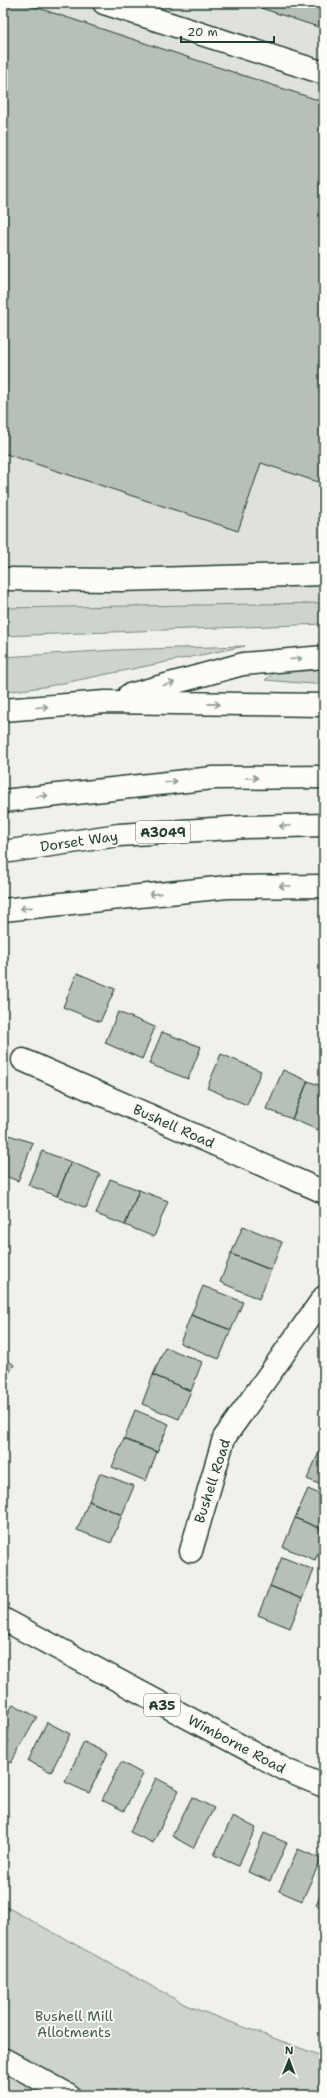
<svg xmlns="http://www.w3.org/2000/svg" width="327" height="2098" font-family="'Shantell Sans',sans-serif">
<style>
.built{fill:#dfe2dc}
.green{fill:#cdd3cd;stroke:#768880}
.building{fill:#b6bfb8;stroke:#1f3d34}
.lines{fill:none;stroke-linecap:round;stroke-linejoin:round}
.minor-casing{stroke:#1f3d34;stroke-width:25}
.highway-casing{stroke:#1f3d34;stroke-width:25}
.minor{stroke:#fdfcf7;stroke-width:22}
.highway{stroke:#fdfcf7;stroke-width:22}
.oneway{stroke:#8e9c96}
.labels{text-anchor:middle;dominant-baseline:central;stroke-width:4;stroke-linejoin:round;paint-order:stroke}
.shield{fill:#fdfcf7;stroke:#62766e;stroke-width:1}
.shield-label{font-size:13px;font-weight:bold;fill:#1f3d34}
.street-label{font-size:14px;fill:#1f3d34;stroke:#fdfcf7}
.park-label{font-size:14px;fill:#425b53;stroke:#fdfcf7}
</style>
<rect width="100%" height="100%" fill="#f0f1eb"/>
<filter id="ink" filterUnits="userSpaceOnUse"><feTurbulence type="fractalNoise" baseFrequency=".025" numOctaves="2"/><feDisplacementMap in="SourceGraphic" scale="8" xChannelSelector="R" yChannelSelector="G"/><feConvolveMatrix kernelMatrix="1 2 1 2 8 2 1 2 1" color-interpolation-filters="sRGB"/></filter>
<g filter="url(#ink)">
<path class="built" d="M3,3H324V603L3,608Z"/>
<path class="green" d="M324,603V624L3,636V608Z
M245,646L44,687L3,692V657L115,650Z
M324,669V685L265,680L274,673Z
M3,1905L188,2006L324,2057V2095H3Z"/>
<path class="building" d="M3,3H23L324,102V484L261,463L238,531L3,453Z
M246,3H324V29Z
M77,973L115,989L100,1022L63,1007Z
M118,1012L155,1027L142,1059L105,1043Z
M162,1032L201,1047L188,1079L149,1064Z
M221,1054L261,1071L247,1105L207,1088Z
M283,1070L308,1081L292,1119L266,1109Z
M308,1081L324,1087V1115L318,1130L292,1119Z
M3,1133L33,1143L18,1181L3,1175Z
M42,1151L71,1162L57,1196L28,1185Z
M71,1162L100,1174L86,1208L57,1196Z
M110,1179L139,1190L125,1225L96,1214Z
M139,1190L168,1201L154,1237L125,1225Z
M243,1226L282,1242L271,1270L231,1254Z
M231,1254L271,1270L259,1299L220,1282Z
M203,1286L243,1302L231,1330L191,1315Z
M191,1315L231,1330L219,1359L180,1343Z
M165,1347L202,1362L191,1391L153,1375Z
M3,1357L14,1365L3,1382Z
M153,1375L191,1391L179,1419L142,1404Z
M135,1410L169,1424L157,1452L124,1439Z
M124,1439L157,1452L146,1481L112,1467Z
M324,1439V1452L320,1450Z
M320,1450L324,1452V1486L307,1479Z
M100,1473L134,1486L122,1515L89,1501Z
M308,1489L324,1496V1530L295,1518Z
M89,1501L122,1515L111,1543L77,1530Z
M295,1518L324,1530V1539L315,1560L283,1547Z
M282,1557L314,1570L302,1599L270,1586Z
M270,1586L302,1599L290,1628L258,1615Z
M13,1704L37,1717L11,1763L3,1759V1723Z
M47,1722L70,1734L51,1772L28,1761Z
M84,1742L108,1753L89,1793L65,1782Z
M121,1762L143,1774L124,1811L102,1800Z
M156,1778L179,1790L153,1843L130,1832Z
M192,1797L214,1808L193,1848L172,1836Z
M233,1816L256,1828L238,1866L214,1855Z
M264,1833L287,1843L270,1881L248,1872Z
M298,1849L321,1859L302,1901L279,1891Z
M324,1885V1909L316,1905Z"/>
<g class="lines">
<defs>
<path id="minor" d="M104,3L324,73
M3,579L121,580L324,574
M23,1060L324,1192
M191,1551L224,1438L324,1297
M3,2059L69,2095"/>
<path id="highway" d="M129,695L243,664L324,657
M3,710L105,702L324,705
M3,801L213,778L324,777
M3,852L119,835L246,827L324,825
M3,910L227,887L324,886
M3,1619L288,1771L324,1786"/>
</defs>
<use href="#minor" class="minor-casing"/>
<use href="#highway" class="highway-casing"/>
<use href="#minor" class="minor"/>
<use href="#highway" class="highway"/>
</g>
<defs><path id="oneway-shaft" d="M-6 0H5M1.5-3L5.5 0L1.5 3" fill="none" stroke-width="1.6" stroke-linecap="round" stroke-linejoin="round"/></defs>
<g class="oneway">
<use href="#oneway-shaft" transform="translate(296 659) rotate(-5)"/>
<use href="#oneway-shaft" transform="translate(169 684) rotate(-15)"/>
<use href="#oneway-shaft" transform="translate(214 704) rotate(1)"/>
<use href="#oneway-shaft" transform="translate(42 707) rotate(-5)"/>
<use href="#oneway-shaft" transform="translate(252 778)"/>
<use href="#oneway-shaft" transform="translate(171 782) rotate(-6)"/>
<use href="#oneway-shaft" transform="translate(42 796) rotate(-7)"/>
<use href="#oneway-shaft" transform="translate(285 826) rotate(178)"/>
<use href="#oneway-shaft" transform="translate(285 886) rotate(180)"/>
<use href="#oneway-shaft" transform="translate(155 894) rotate(174)"/>
<use href="#oneway-shaft" transform="translate(26 908) rotate(174)"/>
</g>
</g>
<g class="labels">
<g class="shield">
<rect x="136" y="821" width="54" height="22" rx="3"/>
<rect x="144" y="1694" width="36" height="22" rx="3"/>
</g>
<g class="shield-label">
<text x="163" y="832">A3049</text>
<text x="162" y="1705">A35</text>
</g>
<g class="street-label">
<text transform="translate(79 841) rotate(-8)">Dorset Way</text>
<text transform="translate(174 1126) rotate(24)">Bushell Road</text>
<text transform="translate(212 1481) rotate(-72)">Bushell Road</text>
<text transform="translate(237 1744) rotate(28)">Wimborne Road</text>
</g>
<g class="park-label">
<text x="74" y="2016">Bushell Mill<tspan x="74" dy="16">Allotments</tspan></text>
</g>
</g>
<rect width="327" height="2098" fill="none" stroke="#fdfcf7" stroke-width="16"/>
<rect x="8" y="8" width="311" height="2082" fill="none" stroke="#1f3d34" stroke-width="1.5" filter="url(#ink)"/>
<g transform="translate(289 2060) rotate(1)" stroke="#fdfcf7" stroke-width="3" paint-order="stroke">
<path d="M0-3L7 15L0 10L-7 15Z" fill="#1f3d34"/>
<text y="-6" font-size="11" font-weight="bold" text-anchor="middle" fill="#1f3d34">N</text>
</g>
<path d="M181 36v6h93v-6" fill="none" stroke="#1f3d34" stroke-width="2"/>
<text x="187" y="36" font-size="12" fill="#1f3d34" stroke="#fdfcf7" stroke-width="3" paint-order="stroke">20 m</text>
</svg>
